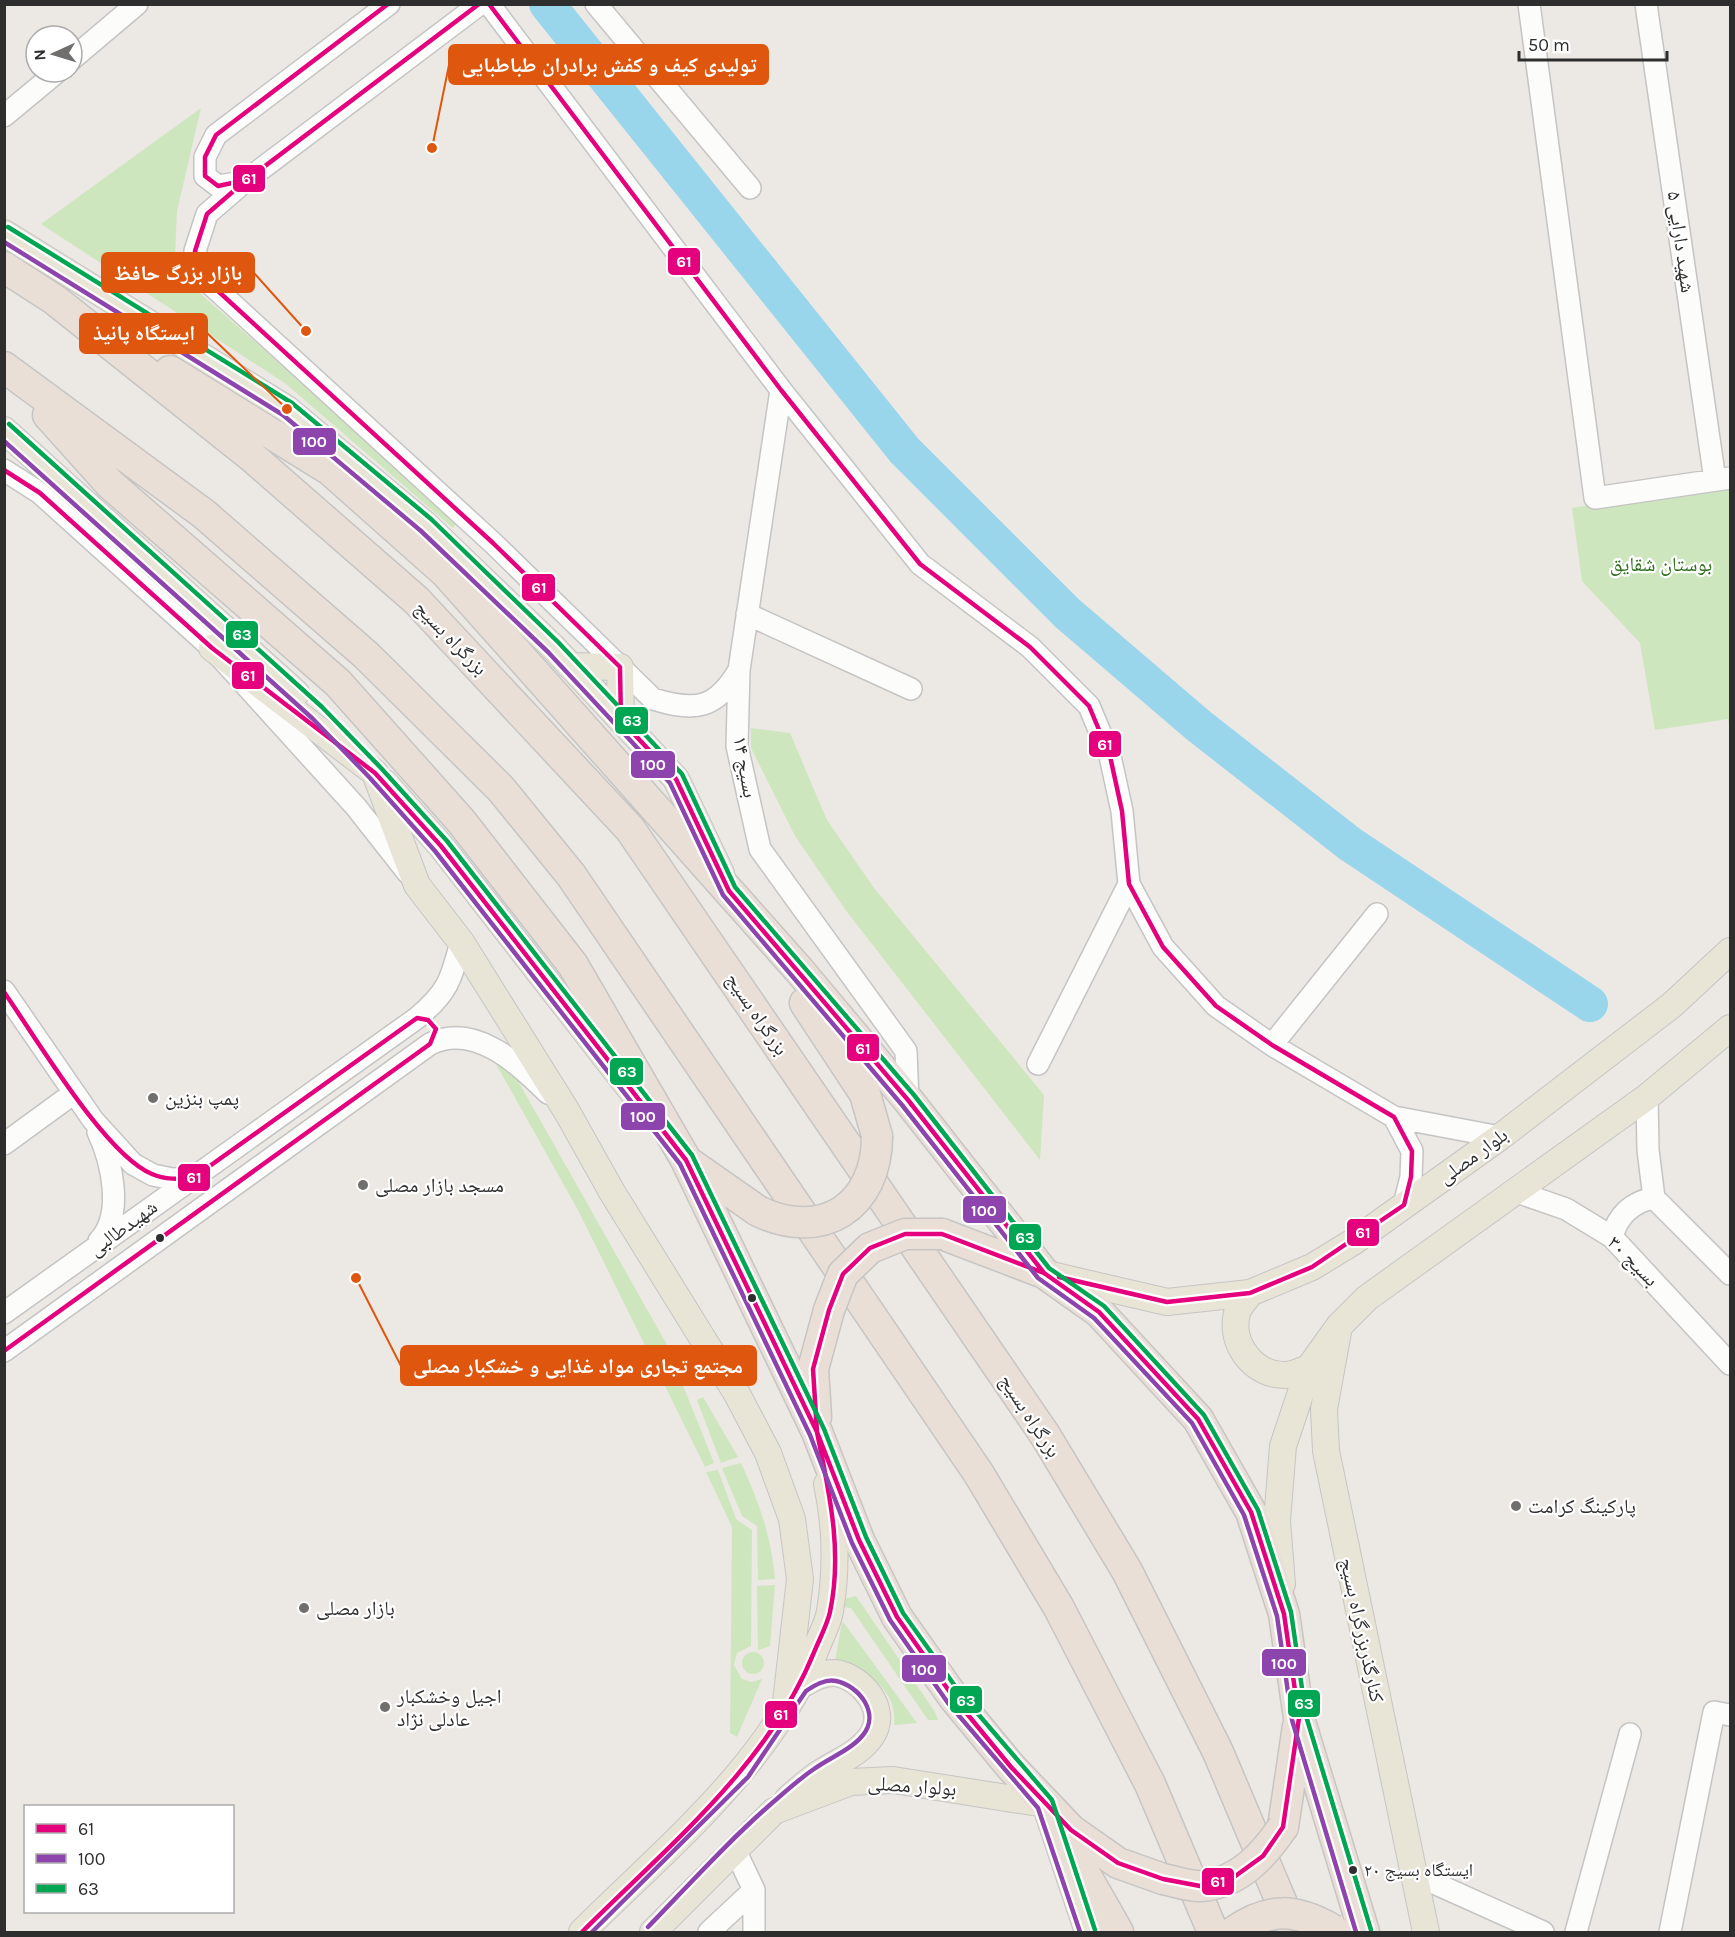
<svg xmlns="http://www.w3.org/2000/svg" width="1735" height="1937" font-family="Karla,'Noto Naskh Arabic',sans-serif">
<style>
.green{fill:#cee6be}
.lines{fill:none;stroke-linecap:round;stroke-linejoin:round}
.river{stroke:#99d6ec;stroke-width:36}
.minor-casing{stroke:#c5c4c5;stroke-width:24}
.major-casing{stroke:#c6c5c4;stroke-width:28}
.highway-casing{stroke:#c6c5c4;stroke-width:33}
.minor{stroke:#fcfcfb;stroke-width:21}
.major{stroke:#e8e4d6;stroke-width:26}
.highway{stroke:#eadfd6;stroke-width:30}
.highway-bridge-casing{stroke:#c6c5c4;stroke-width:33;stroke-linecap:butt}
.highway-bridge{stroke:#eadfd6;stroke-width:30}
.bus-1-casing{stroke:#fff;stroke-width:9}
.bus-2-casing{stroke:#fff;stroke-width:9}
.bus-3-casing{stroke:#fff;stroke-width:9}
.bus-1{stroke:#e5007d;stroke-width:4.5}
.bus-2{stroke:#8e44ad;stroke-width:4.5}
.bus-3{stroke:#00a651;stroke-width:4.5}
.poi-dot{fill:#706f6e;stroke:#fff;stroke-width:2}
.bus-dot{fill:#2e2e2e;stroke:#fff;stroke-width:2}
.labels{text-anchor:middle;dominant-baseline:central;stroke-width:4.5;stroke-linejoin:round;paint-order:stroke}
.bus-label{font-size:18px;fill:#2e2e2e;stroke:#fff;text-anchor:start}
.street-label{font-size:20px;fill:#2e2e2e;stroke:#fff}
.park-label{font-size:20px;fill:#2c6e1b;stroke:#fff}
.poi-label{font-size:20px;fill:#2e2e2e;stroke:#fff;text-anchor:start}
.leader{fill:none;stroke:#df570e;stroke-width:2}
.callout-dot{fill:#df570e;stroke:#fff;stroke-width:2}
.callout{fill:#df570e;stroke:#df570e;stroke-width:2}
.callout-label{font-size:21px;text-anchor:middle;font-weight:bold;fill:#fff}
.line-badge{stroke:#fff;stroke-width:2}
.badge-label{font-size:16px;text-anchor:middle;font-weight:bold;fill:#fff}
</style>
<rect width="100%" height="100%" fill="#ece8e4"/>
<path class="green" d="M201,108L177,211L175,255L193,287L458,521L453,528L286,384L41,224Z
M1730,483V735L1728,719L1655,730L1640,643L1582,581L1572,508Z
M751,728L790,733L827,820L874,888L1044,1095L1040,1160L847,912L795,836L751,748Z
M496,1064L509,1065L666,1343L714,1463L705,1467L578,1210Z
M703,1397L738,1457L721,1463L697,1400Z
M741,1463C758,1499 772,1538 775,1579L758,1580L757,1526L742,1516L722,1468Z
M718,1470L736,1519L752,1530L751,1646L737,1653L734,1665L742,1679L752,1682L762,1679L737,1737L730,1733L732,1527L706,1472Z
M775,1585L770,1646L758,1650L757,1586Z
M856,1596L935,1712L938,1720H928L851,1608L842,1607L844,1599Z
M842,1622L844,1623L917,1723L894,1725C898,1689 866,1670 835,1661Z
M742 1663a11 11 0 1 1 22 0a11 11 0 1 1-22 0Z"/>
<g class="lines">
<path class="river" d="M547,4L905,451L1067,613L1199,726L1350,844L1590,1004"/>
<defs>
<path id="minor" d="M480,4L244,182L207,214L195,251L206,280L493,543L653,699C696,712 716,709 739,670
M489,4L781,390L920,564L1030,647L1089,706L1110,756L1122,811L1129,884L1163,947L1216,1006L1272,1045L1394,1117L1500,1137
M596,4L750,188
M1529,4L1595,498L1730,478
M1646,4L1715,480
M72,59L137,4
M4,116L57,72
M244,182L218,186L205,176V157L216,135L389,4
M781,390L739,670L737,746L760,849L906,1051L908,1100
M4,470L40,493L212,648L356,807L408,873
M747,614L911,689
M4,991L93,1120L133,1164L153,1175L172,1179L193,1178
M1272,1045L1377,914
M1038,1064L1129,884
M1647,1097L1648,1150L1654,1198L1730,1274
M1394,1117L1412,1151L1411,1177L1404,1205
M98,1132C112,1162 124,1215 99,1241
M4,1144L74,1093
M1514,1191L1566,1209L1612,1237L1730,1364
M1612,1237C1618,1215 1632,1202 1654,1198
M4,1313L417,1018C448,992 451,980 461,942
M4,1351L430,1044C475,1022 518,1064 548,1093
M735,1850L754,1890V1932
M1414,1874L1543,1932
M709,1932L754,1890
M1576,1932L1630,1734
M1670,1932L1714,1712L1730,1715"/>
<path id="major" d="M4,233L287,409L426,525L553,647L676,779L721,873
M4,430L296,693
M212,648L375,773L417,885L461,942L566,1110L612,1192L737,1394L768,1453L792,1519L800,1579L785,1711
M570,666L620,667L621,720
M385,783L441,846L641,1103
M1051,1275L1167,1302L1250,1293L1312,1267L1353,1242L1500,1137L1672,1005L1730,951
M1250,1293C1246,1299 1239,1306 1237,1313C1229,1344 1254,1376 1286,1375C1293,1375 1302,1370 1309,1368
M1338,1332L1324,1409L1326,1451L1426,1932
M1282,1584L1277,1521L1283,1446L1309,1368L1339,1326L1367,1298L1647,1097L1730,1028
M788,1799C797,1791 807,1782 817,1775C836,1762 860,1754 872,1735C889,1709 861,1677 836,1673C823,1672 812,1679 801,1685
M582,1932C668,1846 770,1765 816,1649C820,1637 828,1624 830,1611C837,1568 836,1526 827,1484
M653,1932L774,1811L851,1782L893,1780L1045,1804L1088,1932"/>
<path id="highway" d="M4,267L55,300L251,456L416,600L630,829L1045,1435L1127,1571L1218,1752L1294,1932
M4,367L204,514L366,655L501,789L571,875L979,1474L1059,1608L1150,1784L1213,1932
M170,371L330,470L446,573L799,970L908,1100L1044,1273
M48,415L110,484L338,683L461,821L573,965L686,1160L817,1432L859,1540L897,1617L954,1698L1011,1767L1071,1830L1118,1863L1163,1879
M805,1003L865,1094L877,1136
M688,1162L758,1211
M942,1234L1044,1273L1099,1312L1198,1419L1251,1512L1284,1614L1299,1718L1364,1932
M816,1417L813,1369L829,1310
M1057,1825L1118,1932
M1283,1827L1298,1726"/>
</defs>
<use href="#minor" class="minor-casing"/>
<use href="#major" class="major-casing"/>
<use href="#highway" class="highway-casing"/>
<use href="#minor" class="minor"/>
<use href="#major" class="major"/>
<use href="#highway" class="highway"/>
<defs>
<path id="highway-bridge" d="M758,1211C822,1242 877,1207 877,1136
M829,1310L843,1274L870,1248L905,1234H942
M1163,1879C1174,1881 1189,1887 1201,1886C1239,1883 1263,1856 1283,1827
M1233,1932C1269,1907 1296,1908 1333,1930"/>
</defs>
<use href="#highway-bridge" class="highway-bridge-casing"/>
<use href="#highway-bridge" class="highway-bridge"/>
<defs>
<path id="bus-1" d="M479,4L244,182L207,214L195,251L206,280L493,543L620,667L621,720L676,779L729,891L908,1100L1044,1273
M489,4L781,390L920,564L1030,647L1089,706L1110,756L1122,811L1129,884L1163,947L1216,1006L1272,1045L1394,1117L1412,1151L1411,1177L1404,1205L1312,1267L1250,1293L1167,1302L1059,1277
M246,180L218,186L205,176V157L216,135L388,4
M4,470L40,493L212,648L375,773L441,846L686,1160L817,1432
M4,992C35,1036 105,1155 152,1174C165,1180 179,1179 193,1178L417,1018L428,1020L436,1029L430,1044L4,1351
M905,1234H942L1044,1273L1099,1312L1198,1419L1251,1512L1284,1614L1299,1718L1283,1827L1263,1856L1234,1877L1200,1886L1163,1879L1118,1863L1071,1830L1011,1767L954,1698L897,1617L859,1540L817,1432L813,1369L829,1310L843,1274L870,1248Z
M582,1932C668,1846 769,1765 815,1650C820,1638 827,1625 830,1612C843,1551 829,1492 817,1432"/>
<path id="bus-2" d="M4,242L283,415L421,531L548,652L670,783L723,895L902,1105L1038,1278L1094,1318L1192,1423L1244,1515L1277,1616L1292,1720L1356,1932
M4,441L312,718L370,778L435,851L680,1164L810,1435L852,1543L890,1620L948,1703L1038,1808L1080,1932
M592,1932L748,1777L806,1691C815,1685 825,1679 836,1681C860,1686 880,1714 863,1735C851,1750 829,1758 814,1769C799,1779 785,1792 771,1804C728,1841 688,1886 648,1927"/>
<path id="bus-3" d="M8,227L292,403L431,519L558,642L682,774L735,887L914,1095L1049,1268L1104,1306L1204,1415L1258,1510L1291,1612L1306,1716L1371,1930
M9,424L322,707L381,768L447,841L692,1155L824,1429L866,1537L903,1613L960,1693L1052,1800L1095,1930"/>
</defs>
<use href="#bus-1" class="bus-1-casing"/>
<use href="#bus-2" class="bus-2-casing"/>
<use href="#bus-3" class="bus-3-casing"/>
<use href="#bus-1" class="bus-1"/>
<use href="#bus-2" class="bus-2"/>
<use href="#bus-3" class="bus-3"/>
</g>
<g class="poi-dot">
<circle cx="153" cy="1098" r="6"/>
<circle cx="363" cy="1185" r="6"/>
<circle cx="1516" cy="1506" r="6"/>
<circle cx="304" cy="1608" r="6"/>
<circle cx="385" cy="1707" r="6"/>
</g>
<g class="bus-dot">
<circle cx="160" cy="1238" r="5"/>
<circle cx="752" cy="1298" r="5"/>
<circle cx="1353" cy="1870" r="5"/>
</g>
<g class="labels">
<g class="bus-label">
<text x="1364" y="1870">ایستگاه بسیج ۲۰</text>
</g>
<g class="street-label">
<text transform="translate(1681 242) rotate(82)">شهید دارایی ۵</text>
<text transform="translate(451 638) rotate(46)">بزرگراه بسیج</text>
<text transform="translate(745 767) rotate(80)">بسیج ۱۴</text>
<text transform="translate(757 1014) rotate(56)">بزرگراه بسیج</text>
<text transform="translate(1473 1156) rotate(-36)">بلوار مصلی</text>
<text transform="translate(123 1228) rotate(-36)">شهیدطالبی</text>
<text transform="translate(1633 1261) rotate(45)">بسیج ۳۰</text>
<text transform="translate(1030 1416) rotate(57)">بزرگراه بسیج</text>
<text transform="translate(1362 1630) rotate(78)">کنارگذربزرگراه بسیج</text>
<text transform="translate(912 1786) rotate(4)">بولوار مصلی</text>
</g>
<g class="park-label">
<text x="1661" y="564">بوستان شقایق</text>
</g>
<g class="poi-label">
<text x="165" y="1098">پمپ بنزین</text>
<text x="375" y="1185">مسجد بازار مصلی</text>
<text x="1528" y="1506">پارکینگ کرامت</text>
<text x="316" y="1608">بازار مصلى</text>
<text x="397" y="1696">اجیل وخشکبار<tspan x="397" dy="23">عادلی نژاد</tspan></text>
</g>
</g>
<path class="leader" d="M432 148L449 65M306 331L254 273M287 409L207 333M356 1278L401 1366"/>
<g class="callout-dot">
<circle cx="432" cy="148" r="6"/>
<circle cx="306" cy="331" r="6"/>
<circle cx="287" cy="409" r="6"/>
<circle cx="356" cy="1278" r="6"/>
</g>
<g class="callout">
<rect x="449" y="45" width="319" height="39" rx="6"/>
<rect x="102" y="253" width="152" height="39" rx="6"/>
<rect x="80" y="314" width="127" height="39" rx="6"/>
<rect x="401" y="1346" width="355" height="39" rx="6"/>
</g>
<g class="callout-label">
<text x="609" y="72">تولیدی کیف و کفش برادران طباطبایی</text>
<text x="178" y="280">بازار بزرگ حافظ</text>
<text x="144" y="340">ایستگاه پانیذ</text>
<text x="578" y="1373">مجتمع تجاری مواد غذایی و خشکبار مصلی</text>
</g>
<g class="line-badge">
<rect x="232" y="164" width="34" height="29" rx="6" fill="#e5007d"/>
<rect x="667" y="247" width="34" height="29" rx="6" fill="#e5007d"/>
<rect x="292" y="427" width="45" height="29" rx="6" fill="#8e44ad"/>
<rect x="521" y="573" width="35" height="29" rx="6" fill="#e5007d"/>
<rect x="225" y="620" width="34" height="29" rx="6" fill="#00a651"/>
<rect x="231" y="661" width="34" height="29" rx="6" fill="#e5007d"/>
<rect x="614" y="706" width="35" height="29" rx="6" fill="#00a651"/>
<rect x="1088" y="730" width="34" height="28" rx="6" fill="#e5007d"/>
<rect x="630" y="750" width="46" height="29" rx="6" fill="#8e44ad"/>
<rect x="846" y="1033" width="34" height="29" rx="6" fill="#e5007d"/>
<rect x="609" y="1057" width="35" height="29" rx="6" fill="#00a651"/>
<rect x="620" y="1102" width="46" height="29" rx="6" fill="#8e44ad"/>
<rect x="177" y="1163" width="34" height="29" rx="6" fill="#e5007d"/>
<rect x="962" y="1195" width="45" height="29" rx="6" fill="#8e44ad"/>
<rect x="1346" y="1218" width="34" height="29" rx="6" fill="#e5007d"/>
<rect x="1008" y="1223" width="34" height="28" rx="6" fill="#00a651"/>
<rect x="1261" y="1648" width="46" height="29" rx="6" fill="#8e44ad"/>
<rect x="901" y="1654" width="46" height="29" rx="6" fill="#8e44ad"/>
<rect x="949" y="1685" width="34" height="29" rx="6" fill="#00a651"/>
<rect x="1287" y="1689" width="34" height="29" rx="6" fill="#00a651"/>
<rect x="764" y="1700" width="34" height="29" rx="6" fill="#e5007d"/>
<rect x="1201" y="1867" width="34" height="29" rx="6" fill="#e5007d"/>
</g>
<g class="badge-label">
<text x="249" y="184">61</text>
<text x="684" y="267">61</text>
<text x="314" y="447">100</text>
<text x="539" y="593">61</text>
<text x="242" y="640">63</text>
<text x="248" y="681">61</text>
<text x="632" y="726">63</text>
<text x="1105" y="750">61</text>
<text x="653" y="770">100</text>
<text x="863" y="1054">61</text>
<text x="627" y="1077">63</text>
<text x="643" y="1122">100</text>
<text x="194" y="1183">61</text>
<text x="984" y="1216">100</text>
<text x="1363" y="1238">61</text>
<text x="1025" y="1243">63</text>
<text x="1284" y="1669">100</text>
<text x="924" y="1675">100</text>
<text x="966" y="1706">63</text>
<text x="1304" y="1709">63</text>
<text x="781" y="1720">61</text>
<text x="1218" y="1887">61</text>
</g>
<rect width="1735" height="1937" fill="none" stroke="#2e2e2e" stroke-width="12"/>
<rect x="24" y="1805" width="210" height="108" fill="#ffffff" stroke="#ababab" stroke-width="1.5"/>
<rect x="36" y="1824" width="30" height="9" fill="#e5007d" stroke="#ababab" stroke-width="1.5"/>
<text x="78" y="1835" font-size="18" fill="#2e2e2e">61</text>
<rect x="36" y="1854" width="30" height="9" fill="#8e44ad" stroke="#ababab" stroke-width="1.5"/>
<text x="78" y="1865" font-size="18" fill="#2e2e2e">100</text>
<rect x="36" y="1884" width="30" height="9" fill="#00a651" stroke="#ababab" stroke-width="1.5"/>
<text x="78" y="1895" font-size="18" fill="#2e2e2e">63</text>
<g transform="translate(54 54) rotate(266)"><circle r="28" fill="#ffffff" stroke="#ababab" stroke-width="1.5"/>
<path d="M0-4.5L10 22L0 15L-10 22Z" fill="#706f6e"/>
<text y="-9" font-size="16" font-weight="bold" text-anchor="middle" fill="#2e2e2e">N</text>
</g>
<path d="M1519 51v9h148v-9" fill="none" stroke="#2e2e2e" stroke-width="3"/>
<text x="1528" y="51" font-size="18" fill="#2e2e2e" stroke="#ffffff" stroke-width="4.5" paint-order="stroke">50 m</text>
</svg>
